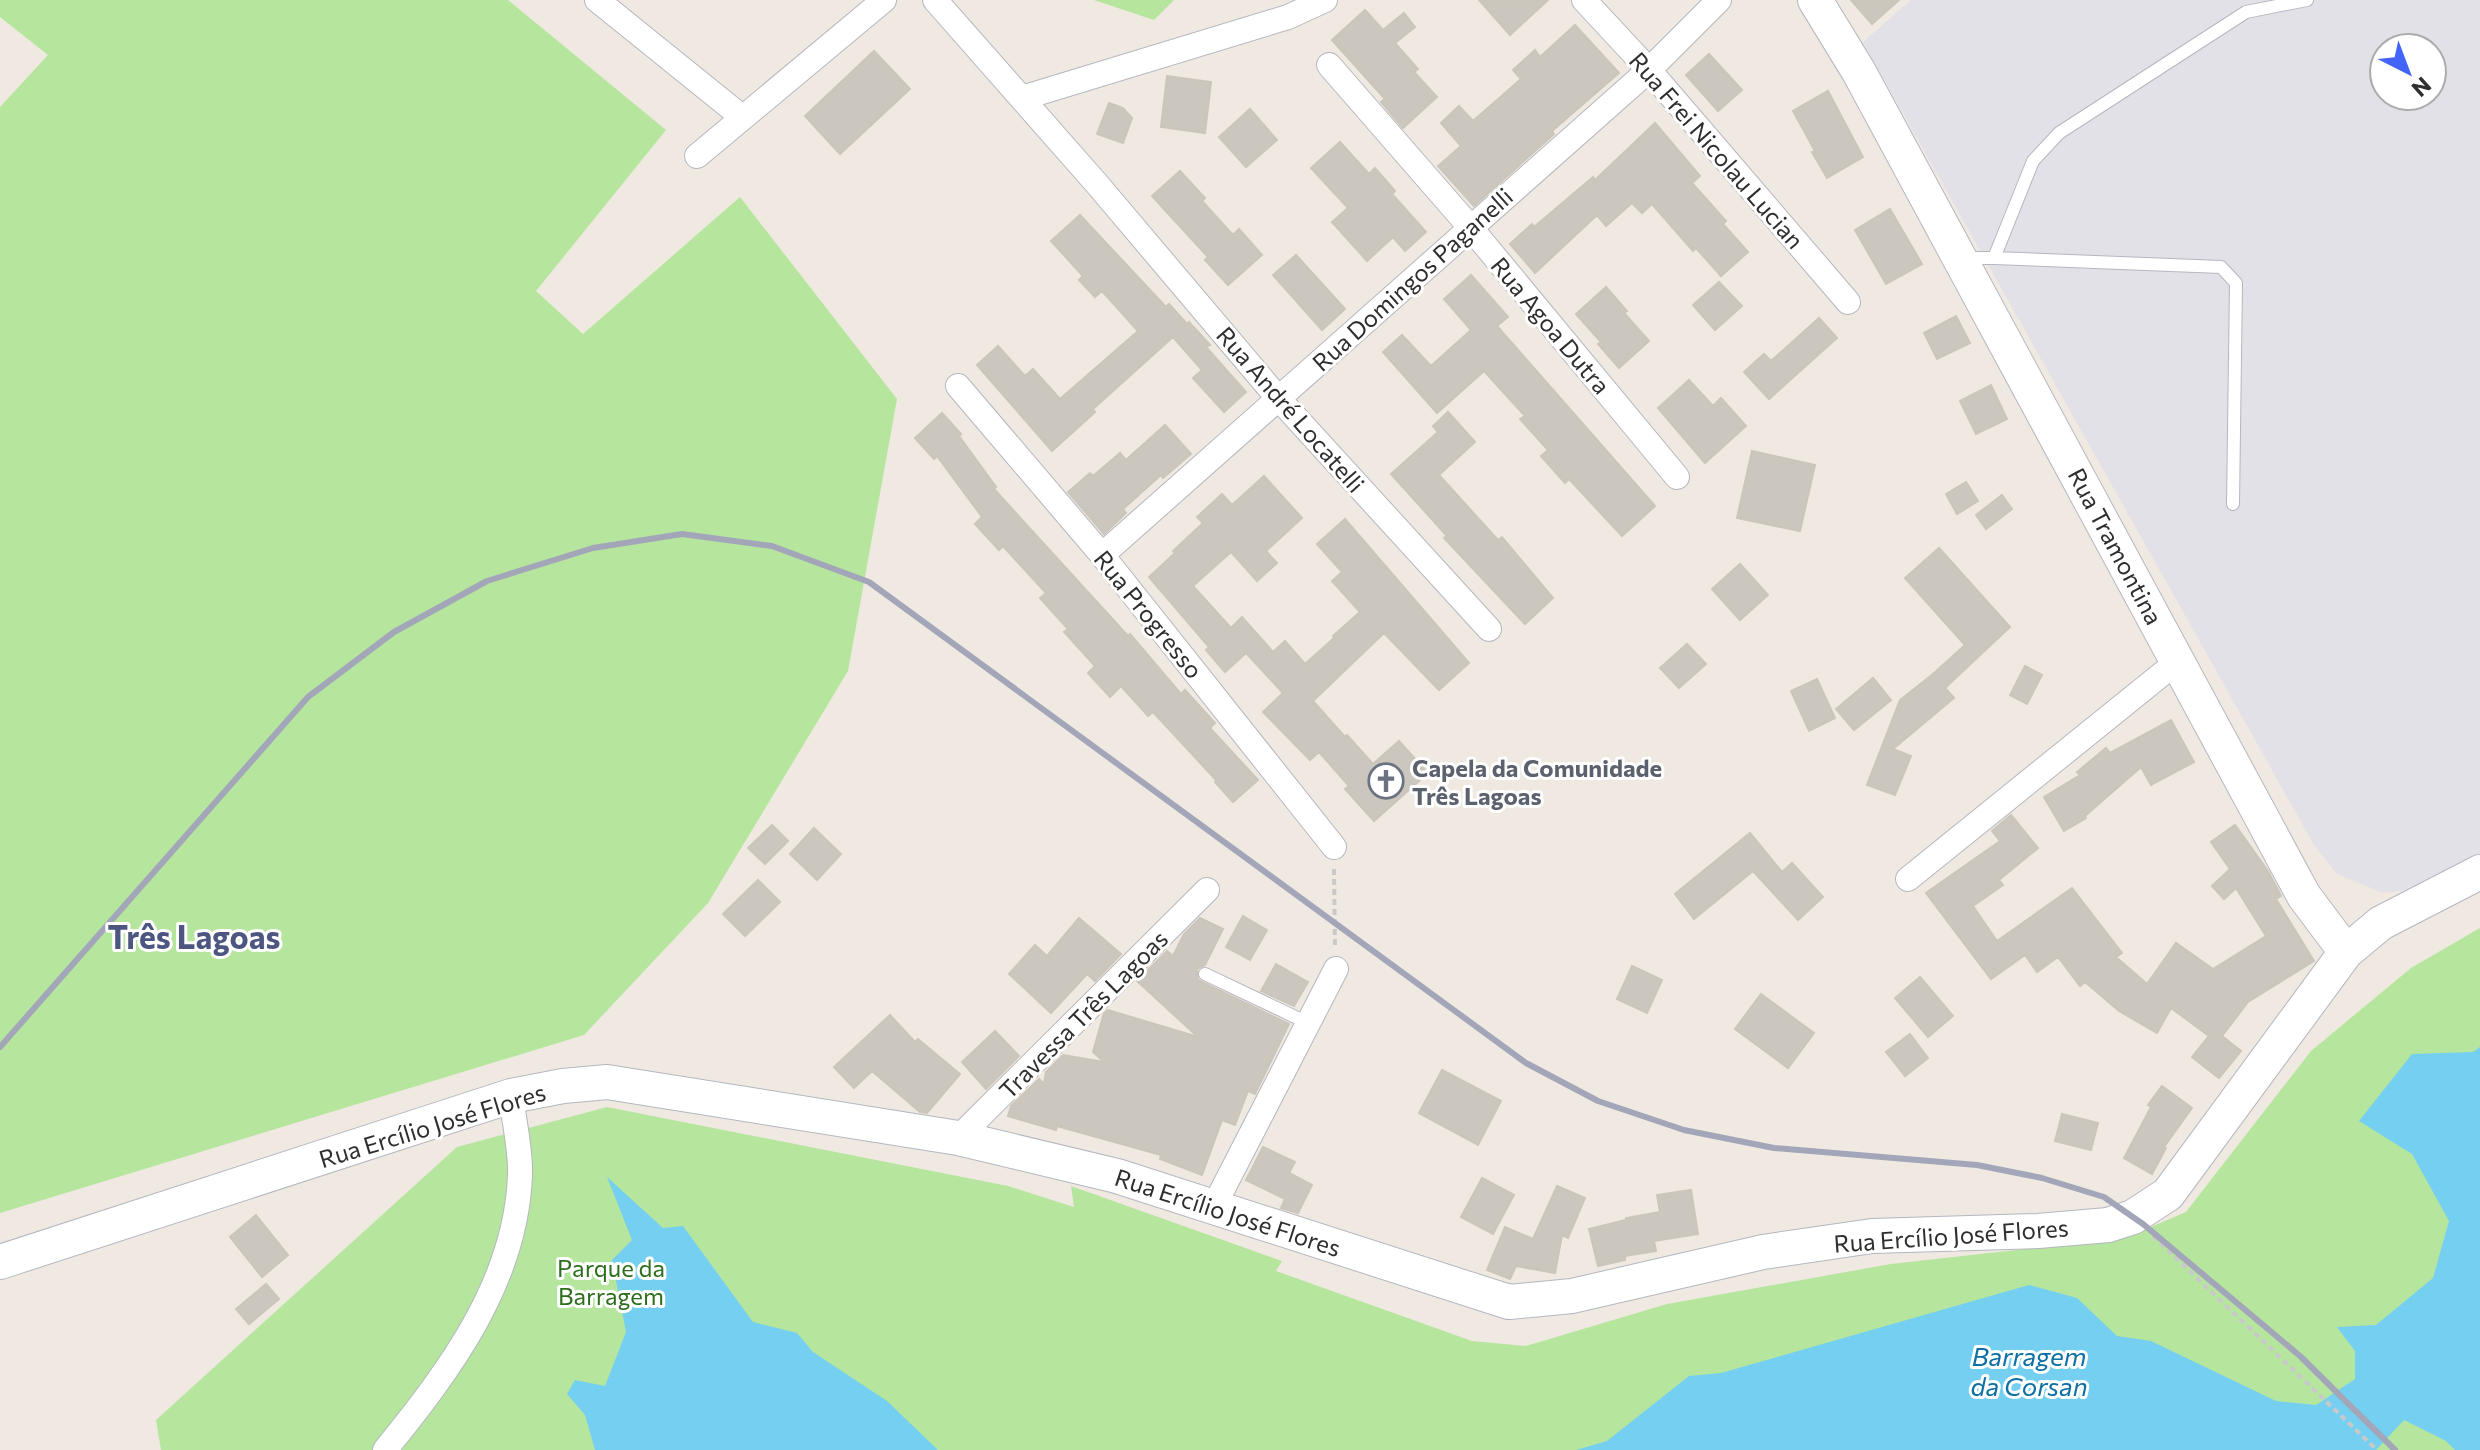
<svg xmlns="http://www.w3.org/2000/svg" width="2480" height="1450" font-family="Commissioner,sans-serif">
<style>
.industrial{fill:#e3e1e8;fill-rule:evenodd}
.green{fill:#b6e59e}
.water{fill:#75cff0}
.building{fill:#cbc7bf;stroke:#cbc5ba;stroke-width:2}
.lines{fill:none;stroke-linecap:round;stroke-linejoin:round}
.lane-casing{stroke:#b4b7c1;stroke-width:14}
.street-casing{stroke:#b4b7c1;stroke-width:26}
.secondary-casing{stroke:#b4b7c1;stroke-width:36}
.path{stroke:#c9c9c9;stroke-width:4;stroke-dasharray:6 4;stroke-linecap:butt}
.lane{stroke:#fff;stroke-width:12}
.street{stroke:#fff;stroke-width:24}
.secondary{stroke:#fff;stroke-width:34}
.rail{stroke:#a3a6b8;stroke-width:6}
.labels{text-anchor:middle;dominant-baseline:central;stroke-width:6;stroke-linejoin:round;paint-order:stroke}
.street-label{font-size:24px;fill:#2e2e2e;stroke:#fff}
.worship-label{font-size:24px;font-weight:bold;fill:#5b616d;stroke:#fff;text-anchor:start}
.park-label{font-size:24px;fill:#2c6e1b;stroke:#fff}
.water-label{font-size:26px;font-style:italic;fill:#0d6fa3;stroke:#fff}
.district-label{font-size:32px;font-weight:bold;fill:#4d5680;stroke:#fff}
</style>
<rect width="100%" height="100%" fill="#efe9e1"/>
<path class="industrial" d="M1911,0H2480V854L2416,889L2383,893L2337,874L2314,845L1863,42ZM2384,48H2432V96H2384Z"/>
<path class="green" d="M0,0H508L666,130L536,291L583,334L740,197L897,399L848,671L708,903L584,1035L0,1213V107L48,55L0,17Z
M1094,0H1174L1154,20Z
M2480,928V1450H161L156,1420L457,1147L607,1107L1008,1186L1074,1207L1071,1186L1282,1261L1276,1271L1472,1341L1526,1346L1667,1304L1891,1264L2125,1238L2186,1212L2311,1051L2411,968Z"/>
<path class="water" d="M2480,1047V1450H2455L2446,1441L2404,1420L2376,1450H1576L1607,1441L1689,1376L1721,1373L2029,1285L2077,1298L2117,1336L2151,1341L2276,1401L2316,1405L2355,1379V1351L2337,1327L2376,1325L2433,1278L2449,1221L2412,1154L2359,1121L2412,1054L2473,1052Z
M607,1177L663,1228L683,1226L753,1322L797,1333L813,1352L887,1401L938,1450H595L585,1415L567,1394L575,1380L605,1386L626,1332L612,1260L632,1240Z"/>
<path class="building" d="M1479,0H1548L1510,35Z
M1851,0H1899L1872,24Z
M1365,10L1383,30L1404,13L1415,27L1395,43L1418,69L1414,72L1437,97L1403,128L1381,102L1385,99L1332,40Z
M1575,25L1619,73L1552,131L1554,134L1474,206L1438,166L1461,146L1441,123L1459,106L1473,121L1521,79L1513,70L1535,50L1540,57Z
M874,51L910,89L840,154L805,116Z
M1709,54L1742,90L1718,111L1686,75Z
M1167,76L1211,82L1205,133L1161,127Z
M1828,91L1863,157L1827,178L1812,152L1815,151L1793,111Z
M1109,103L1123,108L1132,118L1123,143L1097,134Z
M1250,109L1277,140L1246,167L1219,137Z
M1655,123L1700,176L1692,183L1726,221L1723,224L1748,252L1721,276L1696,248L1693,251L1652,204L1642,213L1632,203L1606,226L1597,215L1535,273L1510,244L1532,224L1534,227L1593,177L1595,180Z
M1340,142L1369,174L1375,168L1395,191L1392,194L1426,232L1405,251L1393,237L1367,261L1332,222L1348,208L1311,168Z
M1180,171L1205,198L1202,201L1233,235L1239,229L1262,255L1228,285L1205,260L1208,257L1152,196Z
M1890,209L1922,264L1886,284L1855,230Z
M1080,215L1166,307L1169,304L1187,324L1189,322L1210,345L1206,347L1246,392L1224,412L1193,378L1202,370L1173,337L1093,409L1095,412L1052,451L977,365L998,346L1025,376L1033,369L1060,399L1138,331L1102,291L1095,297L1079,280L1083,276L1051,241Z
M1296,255L1345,309L1322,330L1273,275Z
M1471,275L1508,317L1497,326L1655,506L1622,536L1569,479L1565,483L1541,456L1548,450L1520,419L1525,416L1484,371L1437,413L1383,352L1402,335L1431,366L1471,330L1444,299Z
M1719,282L1742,306L1715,330L1693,305Z
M1606,287L1627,311L1624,313L1649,341L1619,368L1598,344L1601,342L1576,314Z
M1956,316L1970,343L1937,359L1924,333Z
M1819,318L1837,338L1769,399L1744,372L1764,354L1771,361Z
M1689,380L1713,406L1721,398L1746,426L1705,463L1658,408Z
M1991,385L2007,419L1976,434L1960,401Z
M1448,412L1475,442L1439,475L1498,540L1502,537L1553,598L1525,624L1444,538L1447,536L1391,474L1438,432L1433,426Z
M942,413L961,434L959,436L996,487L994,489L1128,636L1130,634L1181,694L1185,690L1215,723L1210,728L1258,780L1233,802L1215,782L1216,780L1153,712L1148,716L1121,686L1110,697L1088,673L1095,666L1064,632L1068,629L1040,598L1046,593L1003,546L999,550L975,524L982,517L937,456L934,459L915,438Z
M1165,425L1191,454L1163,478L1161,475L1123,509L1126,513L1104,534L1068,492L1090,473L1093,476L1120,453L1126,460Z
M1752,451L1815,465L1800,531L1737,518Z
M1264,476L1302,518L1266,551L1277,563L1257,581L1231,552L1193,586L1231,628L1242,617L1273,652L1285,641L1305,664L1334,638L1333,636L1360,612L1332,581L1342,572L1317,544L1345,519L1469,663L1439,690L1384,633L1313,701L1345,737L1347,735L1373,764L1399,741L1428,773L1374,821L1345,789L1349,786L1319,752L1310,760L1263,712L1283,693L1246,653L1225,672L1206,650L1209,647L1149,577L1175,553L1173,551L1203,523L1197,517L1222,494L1232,505Z
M1966,482L1978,501L1957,514L1946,494Z
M2002,495L2012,509L1986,529L1976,515Z
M1939,548L2010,627L1945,688L1954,698L1893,749L1911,756L1895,795L1867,785L1900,700L1933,674L1965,645L1905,578Z
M1740,564L1768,595L1740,620L1712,589Z
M1687,644L1706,664L1679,688L1660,668Z
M2025,666L2042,675L2027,704L2010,695Z
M1873,678L1891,700L1854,730L1836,709Z
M1817,679L1835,718L1809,731L1791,691Z
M2171,720L2194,762L2151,785L2141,767L2085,816L2086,818L2064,831L2044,797L2080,775L2077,772L2106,748L2110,753Z
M2011,815L2038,848L1999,880L2003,885L1973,906L1997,941L2072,888L2122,953L2116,957L2147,984L2176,943L2213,969L2266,936L2236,888L2224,899L2212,886L2230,869L2211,842L2235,825L2268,871L2281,896L2276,899L2314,961L2248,1002L2222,1036L2241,1051L2219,1078L2192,1057L2209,1036L2171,1008L2157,1033L2119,1011L2085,982L2080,986L2058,957L2037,972L2025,955L1991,979L1926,893L2000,841L1992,831Z
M772,825L788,841L765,864L748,848Z
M814,828L841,854L817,880L790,854Z
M1750,833L1782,872L1792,863L1823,897L1798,920L1753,871L1694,919L1675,894Z
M758,880L780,902L745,936L723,914Z
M1243,916L1267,930L1250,960L1226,947Z
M1079,918L1121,954L1095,981L1087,974L1051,1013L1009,974L1035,945L1047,956Z
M1200,918L1223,929L1205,965L1197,969L1198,980L1289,1024L1255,1094L1248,1091L1235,1125L1222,1120L1202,1175L1160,1159L1161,1155L1057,1126L1056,1130L1008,1116L1011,1106L1039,1079L1044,1084L1046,1072L1063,1055L1104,1062L1093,1052L1104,1013L1108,1010L1198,1037L1137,981L1167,951L1173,956L1184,934Z
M1276,964L1308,982L1294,1006L1261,991Z
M1632,966L1662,980L1647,1013L1617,999Z
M1920,977L1953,1016L1928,1037L1895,998Z
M1761,994L1814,1033L1788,1068L1735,1029Z
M890,1015L915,1042L918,1039L960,1074L927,1113L920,1112L872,1071L854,1088L834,1067Z
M995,1031L1019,1056L986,1089L962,1062Z
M1910,1034L1928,1058L1905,1076L1886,1052Z
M1442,1070L1501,1101L1478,1145L1419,1113Z
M2162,1086L2192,1108L2164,1147L2166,1148L2152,1174L2124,1158L2151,1107L2148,1105Z
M2062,1114L2098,1123L2091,1150L2055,1141Z
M1263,1147L1295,1162L1289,1173L1312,1185L1298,1213L1281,1208L1285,1199L1246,1180Z
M1482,1178L1514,1195L1493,1234L1461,1217Z
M1557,1186L1585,1198L1568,1238L1562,1235L1555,1273L1516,1266L1510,1279L1487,1270L1505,1227L1533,1239Z
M1691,1190L1698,1234L1654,1241L1656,1251L1625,1256V1260L1598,1266L1589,1229L1626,1220V1218L1660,1212L1657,1195Z
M256,1215L288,1255L262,1277L230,1237Z
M266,1284L279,1299L249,1324L236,1309Z"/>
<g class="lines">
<defs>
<path id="lane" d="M1963,258H1994L2221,267L2236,283L2233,504
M1994,258L2033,161L2059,133L2246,12L2307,0
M1205,974L1308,1023"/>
<path id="street" d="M597,0L742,117
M935,0L1097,184L1278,398L1489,629
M1584,0L1649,70L1848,302
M1329,65L1470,227L1677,477
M1022,98L1288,17L1325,0
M697,156L884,0
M958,386L1102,555L1334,847
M1102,555L1649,70L1719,0
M1908,879L2178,661
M958,1138L1207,890
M1213,1208L1336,969
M385,1450C450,1370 516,1282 520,1175C521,1150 514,1122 511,1096"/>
<path id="secondary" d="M1815,0L1859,72L2304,896L2346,952
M0,1262L511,1096L563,1086L607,1082L958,1138L1117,1176L1509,1302L1572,1296L1763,1252L1872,1236L2038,1231L2108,1225L2133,1217L2168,1194L2346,952L2381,923L2480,872"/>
</defs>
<use href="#lane" class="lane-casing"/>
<use href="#street" class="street-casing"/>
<use href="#secondary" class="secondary-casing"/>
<path class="path" d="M1334,869L1335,948
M2153,1236L2377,1450"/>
<use href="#lane" class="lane"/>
<use href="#street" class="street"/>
<use href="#secondary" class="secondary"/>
<path class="rail" d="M0,1047L308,697L394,632L487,581L593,548L682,534L772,546L869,582L1526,1063L1598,1101L1684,1130L1774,1148L1977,1165L2042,1178L2104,1197L2143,1224L2300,1356L2395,1450"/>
</g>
<defs>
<symbol id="church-ring" viewBox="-11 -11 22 22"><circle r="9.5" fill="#fff" stroke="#6b7280" stroke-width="1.5"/><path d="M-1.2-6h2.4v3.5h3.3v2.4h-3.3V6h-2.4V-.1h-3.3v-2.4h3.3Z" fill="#6b7280"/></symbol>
</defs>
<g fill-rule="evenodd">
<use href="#church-ring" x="1366" y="761" width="40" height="40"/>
</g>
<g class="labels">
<g class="street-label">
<text transform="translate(1717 150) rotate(49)">Rua Frei Nicolau Lucian</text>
<text transform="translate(1412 279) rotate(-42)">Rua Domingos Paganelli</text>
<text transform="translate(1551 325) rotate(50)">Rua Agoa Dutra</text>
<text transform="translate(1291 409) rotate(49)">Rua André Locatelli</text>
<text transform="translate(2116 546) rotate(62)">Rua Tramontina</text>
<text transform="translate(1149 614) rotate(51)">Rua Progresso</text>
<text transform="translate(1083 1014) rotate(-45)">Travessa Três Lagoas</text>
<text transform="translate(432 1125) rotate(-17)">Rua Ercílio José Flores</text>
<text transform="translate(1228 1212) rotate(18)">Rua Ercílio José Flores</text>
<text transform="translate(1951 1235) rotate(-4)">Rua Ercílio José Flores</text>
</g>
<g class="worship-label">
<text x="1412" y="767">Capela da Comunidade<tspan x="1412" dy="28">Três Lagoas</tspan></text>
</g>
<g class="park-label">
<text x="611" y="1267">Parque da<tspan x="611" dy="28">Barragem</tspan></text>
</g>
<g class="water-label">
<text x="2029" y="1355">Barragem<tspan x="2029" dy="30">da Corsan</tspan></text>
</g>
<g class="district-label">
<text x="194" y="936">Três Lagoas</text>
</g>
</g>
<g transform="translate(2408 72) rotate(138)"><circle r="38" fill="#ffffff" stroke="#ababab" stroke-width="2"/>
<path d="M0-6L14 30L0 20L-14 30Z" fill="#4264fb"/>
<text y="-12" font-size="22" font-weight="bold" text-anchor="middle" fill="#2e2e2e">N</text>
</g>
</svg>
